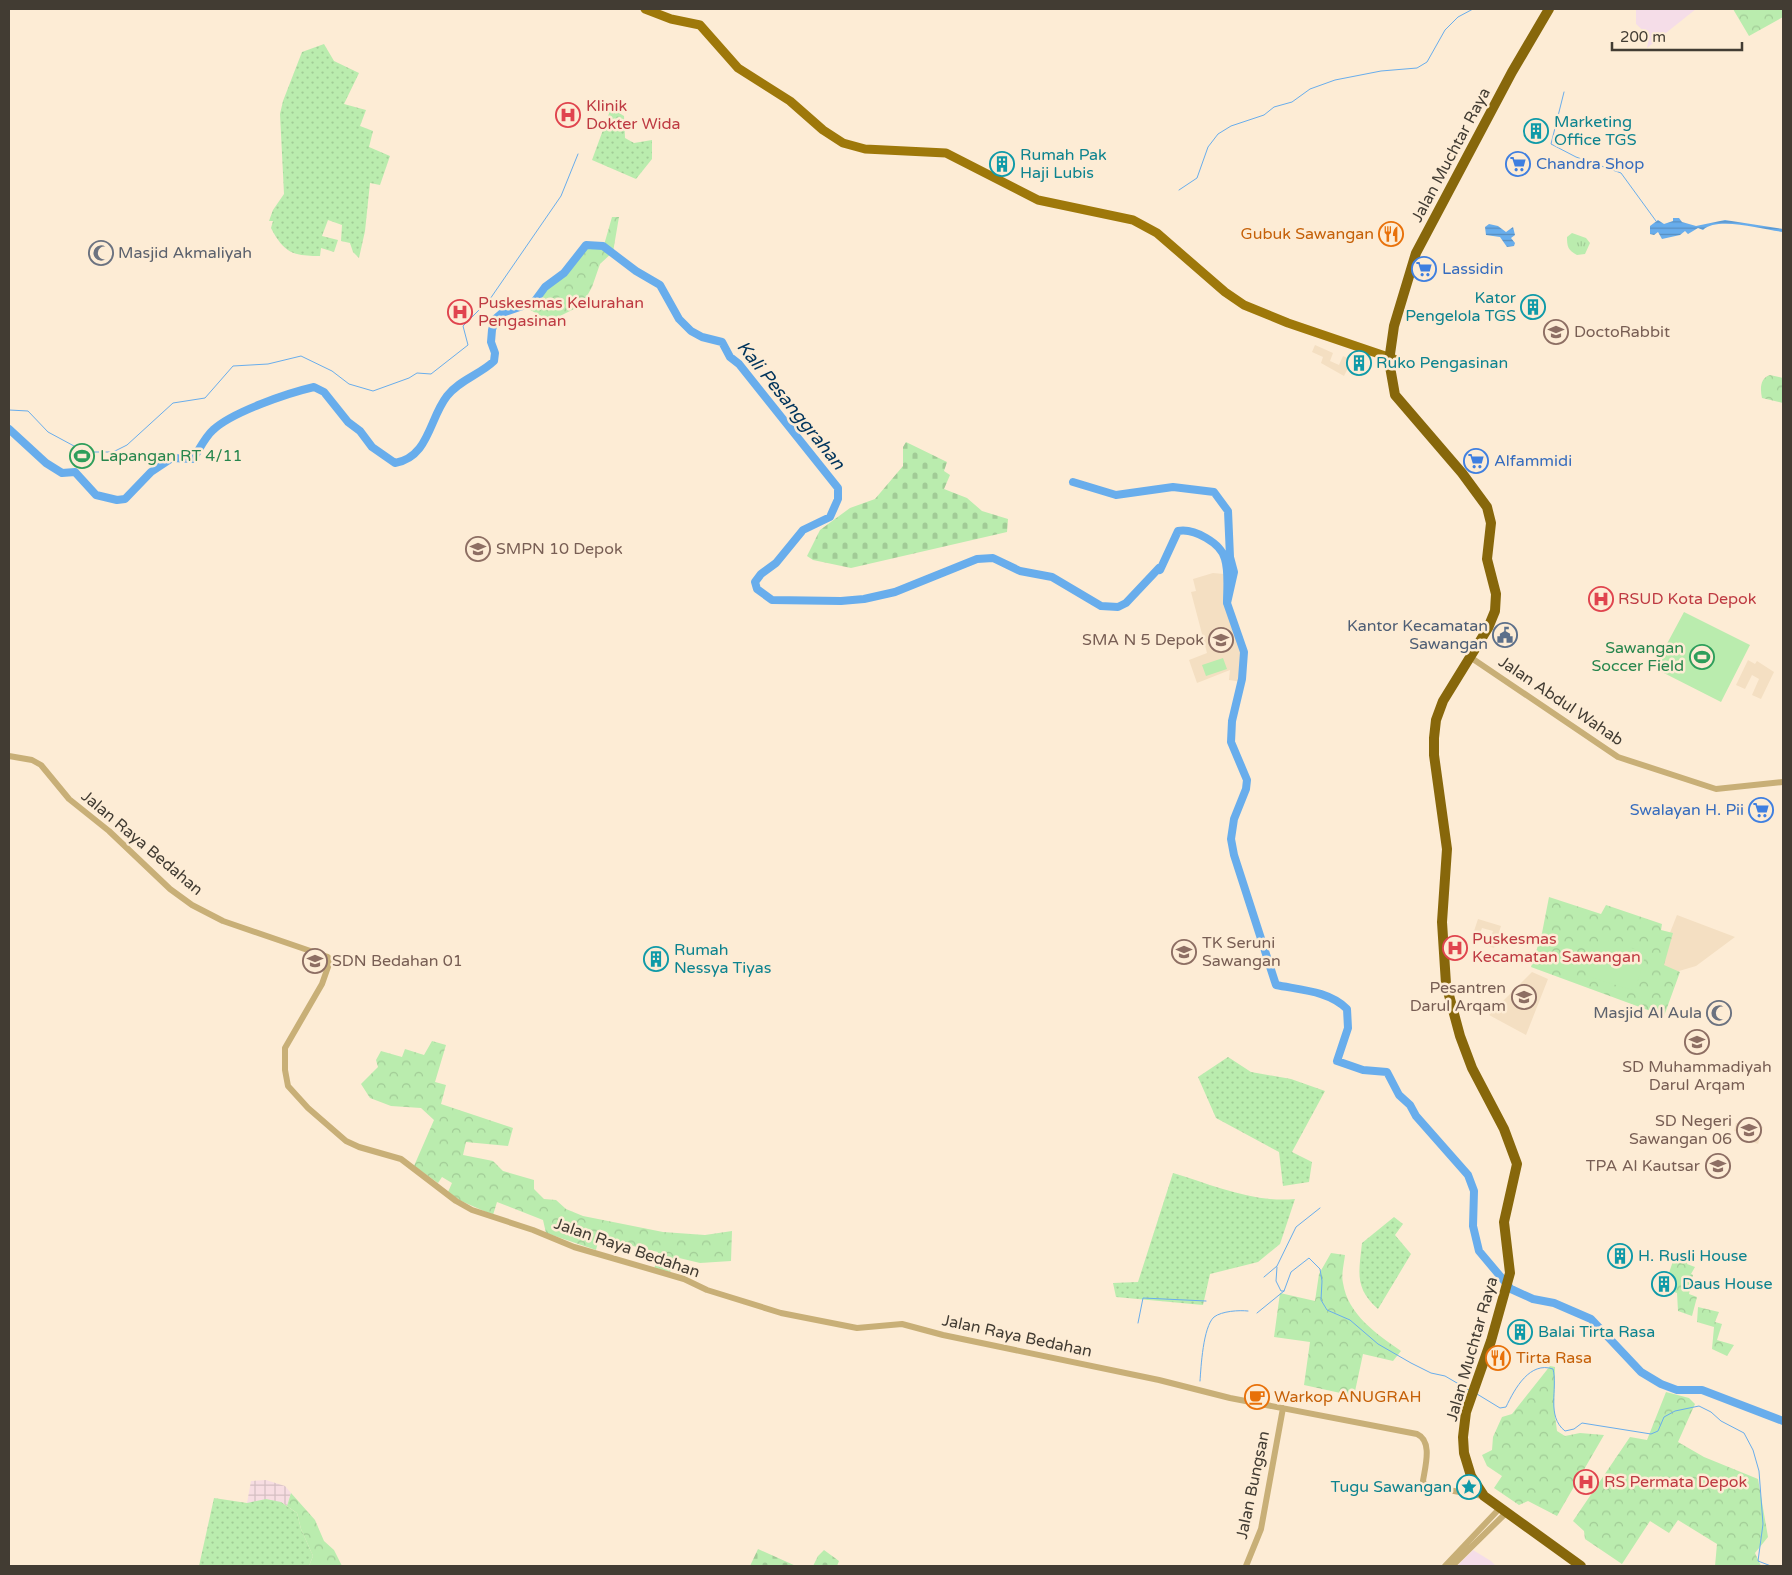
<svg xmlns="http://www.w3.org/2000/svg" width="1792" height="1575" font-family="'Varela Round',sans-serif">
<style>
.commercial{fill:#f5dde8}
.industrial{fill:url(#industrial-grid)}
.built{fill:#f4dfc2}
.grass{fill:url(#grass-dots)}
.forest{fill:url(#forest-crowns)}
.cemetery{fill:url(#cemetery-stones)}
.park{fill:url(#park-tufts)}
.garden{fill:#baecae}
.water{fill:url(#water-rules)}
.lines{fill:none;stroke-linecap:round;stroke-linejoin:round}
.stream{stroke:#68adec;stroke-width:1}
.river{stroke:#68adec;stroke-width:8}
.minor{stroke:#c8af77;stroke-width:6}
.major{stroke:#9e780a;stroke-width:9}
.highway{stroke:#87670b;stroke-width:10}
.labels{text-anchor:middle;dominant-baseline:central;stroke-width:5;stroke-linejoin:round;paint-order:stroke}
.health-label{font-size:16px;fill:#be3a42;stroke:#fdecd5;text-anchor:start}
.culture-label{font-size:16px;fill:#0d838f;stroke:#fdecd5;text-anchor:start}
.street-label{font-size:16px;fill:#423c33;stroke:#fdecd5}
.shop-label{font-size:16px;fill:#366cbe;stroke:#fdecd5;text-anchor:start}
.food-label{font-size:16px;fill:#c56008;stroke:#fdecd5;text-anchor:start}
.worship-label{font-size:16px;fill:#5b616d;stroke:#fdecd5;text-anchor:start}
.education-label{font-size:16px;fill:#785e54;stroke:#fdecd5;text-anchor:start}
.leisure-label{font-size:16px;fill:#27864d;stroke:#fdecd5;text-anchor:start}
.service-label{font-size:16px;fill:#4e5e75;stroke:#fdecd5;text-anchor:end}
.water-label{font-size:18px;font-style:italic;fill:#00345b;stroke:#fdecd5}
</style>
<defs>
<pattern id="industrial-grid" width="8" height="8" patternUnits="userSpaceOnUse" patternTransform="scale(1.25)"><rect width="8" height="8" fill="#f7dde2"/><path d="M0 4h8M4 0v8" fill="none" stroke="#d5bfc2"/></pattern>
<pattern id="grass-dots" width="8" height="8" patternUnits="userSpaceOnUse" patternTransform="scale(1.25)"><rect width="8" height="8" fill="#baecae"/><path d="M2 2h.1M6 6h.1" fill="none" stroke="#a1cb96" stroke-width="1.8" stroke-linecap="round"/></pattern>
<pattern id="forest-crowns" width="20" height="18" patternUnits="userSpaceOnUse" patternTransform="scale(1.25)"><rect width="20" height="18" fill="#baecae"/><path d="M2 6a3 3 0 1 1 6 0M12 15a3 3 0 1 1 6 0" fill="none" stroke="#a1cb96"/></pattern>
<pattern id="cemetery-stones" width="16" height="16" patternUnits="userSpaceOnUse" patternTransform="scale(1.25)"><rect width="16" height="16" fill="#baecae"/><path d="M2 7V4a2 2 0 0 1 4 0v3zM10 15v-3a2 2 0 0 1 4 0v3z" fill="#a1cb96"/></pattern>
<pattern id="park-tufts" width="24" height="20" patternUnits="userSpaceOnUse" patternTransform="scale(1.25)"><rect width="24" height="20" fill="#baecae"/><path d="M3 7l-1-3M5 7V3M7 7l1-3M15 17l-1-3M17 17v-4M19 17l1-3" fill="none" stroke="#a1cb96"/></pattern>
<pattern id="water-rules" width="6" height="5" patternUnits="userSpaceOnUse" patternTransform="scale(1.25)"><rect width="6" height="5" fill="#68adec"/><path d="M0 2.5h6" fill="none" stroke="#578ec0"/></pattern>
</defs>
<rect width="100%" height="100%" fill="#fdecd5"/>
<path class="commercial" d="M1636,9H1696L1647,48L1649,36L1636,24Z
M1473,1550L1491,1561L1496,1566H1457Z"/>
<path class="industrial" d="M266,1480L285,1486L291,1493L287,1506L281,1502L247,1503L251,1481Z"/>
<path class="built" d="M1315,345L1333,353L1330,361L1339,365L1343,356L1352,360L1344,376L1321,363L1323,357L1312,352Z
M1213,573L1224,574L1227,611L1244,652L1242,682L1229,680L1230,670L1197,683L1189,660L1207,653L1191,592L1196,591L1193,579Z
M1748,660L1755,664L1757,661L1774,672L1761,699L1752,695L1759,679L1752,675L1745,689L1736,685Z
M1677,915L1735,937L1696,966L1679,971L1642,1003Z
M1478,919L1501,926L1494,948L1488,946L1493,931L1482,928L1477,942L1471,940Z
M1532,972L1548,979L1526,1035L1489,1015Z
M1736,1123L1754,1128L1756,1124L1763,1127L1758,1144L1752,1142V1135L1734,1131Z"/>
<path class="grass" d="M324,44L334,61L359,73L344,104L366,110L360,126L373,131L369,147L390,156L380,185L370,183L365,231L359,258L353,252L350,243L341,241L342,225L328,220L322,236L338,240L334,252L321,248L320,256C293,256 284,253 271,228L273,221H269L273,210L284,194L280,114L283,101L302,52Z
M611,108L624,116L625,138L634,143L652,140V159L636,179L592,160Z
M1228,1057L1251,1072L1291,1079L1325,1091L1292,1152L1312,1162L1309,1182L1283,1186L1279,1152L1216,1118L1198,1077Z
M1173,1173C1213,1185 1253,1203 1295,1199L1280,1244L1258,1262L1210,1274L1203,1305L1116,1297L1113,1283L1138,1282Z
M1394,1217L1403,1224L1395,1235L1411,1254L1378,1309C1354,1288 1359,1272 1362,1243Z
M214,1498L247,1503L266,1499L281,1502L297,1513L301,1529L313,1556L309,1566H199Z"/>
<path class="forest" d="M1733,9H1783V17L1749,36Z
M612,217H619L613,252L600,264L592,287L582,305L550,321L525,307L535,303C546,283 553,284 567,269C576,260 581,251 592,243L604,245Z
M1770,375L1783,378V403L1762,398C1760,389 1760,378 1770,375Z
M1549,897L1601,914L1606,905L1662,924L1661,930L1673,933L1664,965L1680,972L1664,1016L1531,967L1542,933Z
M432,1041L446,1045L435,1082L446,1085L441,1104L513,1128L508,1146L466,1142L463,1155L493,1161L503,1171L534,1180V1189L544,1199L556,1200L566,1209L583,1216L663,1232L705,1235L732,1231L731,1261L700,1263L675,1257L670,1273L654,1270L658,1252L599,1238L596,1250L546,1233L543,1220L497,1202L493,1215L461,1201L448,1192L452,1183L442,1177L438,1183L414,1166L434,1120L421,1108L391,1106L370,1098L361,1084L378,1067L376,1060L381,1051L402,1057L405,1049L424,1055Z
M1331,1253L1345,1255C1344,1264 1341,1275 1343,1283C1348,1315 1377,1334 1401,1351L1393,1361L1363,1354L1354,1396L1304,1385L1310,1342L1274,1337L1280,1293L1315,1301L1319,1274Z
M1675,1255L1689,1259L1687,1264L1695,1267L1691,1274L1693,1275L1689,1294L1697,1297L1692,1316L1678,1311L1677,1293L1668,1290L1666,1282Z
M1698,1307L1719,1312L1715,1322L1722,1324L1717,1340L1734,1345L1727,1356L1712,1349L1714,1327L1697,1322Z
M1550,1366L1555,1367L1554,1408L1557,1431L1565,1436L1580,1433L1604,1435L1557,1516L1528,1501L1519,1505L1494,1488L1502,1476L1487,1466L1482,1455L1492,1450L1493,1437L1502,1417L1512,1414Z
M1666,1392L1689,1398L1695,1404L1678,1442L1704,1457L1758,1479L1768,1537L1755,1553L1761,1566H1715L1717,1544L1678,1520L1669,1533L1650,1521L1622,1564L1585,1539L1584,1531L1573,1521L1630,1437L1647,1440Z
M291,1493L315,1520L324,1541L334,1550L342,1566H309L313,1556L301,1529L297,1513L287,1506Z"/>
<path class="cemetery" d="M906,442L947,462L944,471L950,475L944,489L967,498L982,511L1008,519L1007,532L851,568L813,560L807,556L820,530L850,508L875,499L903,466V447Z
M758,1549L796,1566H750Z
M824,1550L839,1561L837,1566H813L818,1556Z"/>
<path class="park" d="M1572,233L1586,238L1590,243L1585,254L1577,255C1568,250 1567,247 1567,237Z"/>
<path class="garden" d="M1684,612L1750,645L1721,702L1654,668Z
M1223,658L1227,669L1206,676L1202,665Z
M1600,937L1646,953L1635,991L1587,976Z"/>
<path class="water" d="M1673,218H1679L1682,222L1696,226L1725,220L1783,229V232C1764,230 1718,216 1703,230L1698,228L1688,234L1685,231L1680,235L1662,239L1658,232L1654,235L1650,234V226L1658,220L1664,224L1673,221Z
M1489,224L1498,226L1506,232L1513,227L1515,235L1511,238L1515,243L1514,246L1507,247L1500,237L1486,235L1485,227Z"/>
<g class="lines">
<path class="stream" d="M1564,92L1551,144L1576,157L1621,173L1656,221
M1179,190L1197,178L1208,147L1218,134L1231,126L1264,115L1274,107L1292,102L1310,89L1335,80L1381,71L1417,68L1427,62L1445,30L1458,17L1473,9
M9,410L28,411L48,432L74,446L87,452H113L127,445L173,403L205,398L233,366L268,364L301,356L332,371L349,384L373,391L409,378L417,373L431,374L468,345L463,326L490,299L561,196L578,154
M1277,1267L1276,1281L1281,1291H1284
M1264,1277L1277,1266L1296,1227L1320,1208
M1257,1313L1284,1291L1291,1272L1309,1258L1320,1269L1322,1281L1321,1300L1327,1310L1350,1320L1378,1344L1411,1363L1431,1373L1445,1376L1469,1390
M1138,1323L1143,1298L1206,1301
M1200,1381C1201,1367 1203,1327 1214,1317C1222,1311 1239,1310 1248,1311
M1477,1394L1500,1408L1506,1407C1515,1388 1530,1361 1553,1369C1558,1389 1546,1416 1565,1431L1574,1429L1582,1423L1651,1434L1658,1431L1664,1417L1675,1411L1699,1406L1711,1412L1721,1421L1744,1433L1753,1450L1759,1471L1763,1524L1758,1561L1771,1566"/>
<path class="river" d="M9,429L46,463L62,473L75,472L96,495L117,500L125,499L151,472L172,458L193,459C199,450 205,437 213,430C232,412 288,393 314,387L324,392L348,422L360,431L372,447L395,463C429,457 429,419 447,396C459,380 481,374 494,361L495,353L491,342L492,330L495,319L502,313L534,302L545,287L564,273L586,245L603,246L636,271L660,285L679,319L691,331L702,337L722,342L730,357L739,364L838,488V499L830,517L803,530L776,563L761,574L755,582L757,589L772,600L841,601L864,599L895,592L977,559L993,558L1020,571L1052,577L1101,606L1118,607L1126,603L1159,568L1160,570L1178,531C1194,528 1221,543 1225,559C1229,572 1227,590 1227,603
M1073,482L1116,495L1173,487L1214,492L1228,511L1230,557L1234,572L1227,603L1244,652L1242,679L1232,721L1231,742L1247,780L1246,789L1234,819L1231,839L1234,855L1276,985C1301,990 1329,991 1347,1009L1348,1028L1337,1061L1363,1070L1387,1072L1399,1095L1410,1105L1416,1116L1468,1175L1474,1191L1473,1226L1479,1251L1511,1289L1533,1299L1554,1303L1591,1319L1641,1372L1661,1384L1677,1390H1702L1783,1421"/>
<path class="minor" d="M1470,657L1618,757L1716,789L1783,782
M9,756L32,760L41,765L69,799L109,831L170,889L192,905L223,921L328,957L329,964L322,984L285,1048V1070L288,1086L308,1108L346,1141L359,1147L401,1159L456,1201L472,1210L533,1230L574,1247L684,1279L707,1290L781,1313L857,1328L902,1324L943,1335L1159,1380L1230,1398L1417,1434C1433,1441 1425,1467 1423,1481L1425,1486L1483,1496
M1462,1491L1471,1476
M1246,1566L1261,1529L1283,1408
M1445,1566L1500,1508
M1452,1566L1507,1512"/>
<path class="major" d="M645,9L671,19L700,25L738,68L790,101L823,130L843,143L865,149L946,153L1038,200L1133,220L1157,233L1225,292L1244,305L1288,323L1394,359"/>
<path class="highway" d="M1549,9L1512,72L1416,253L1394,326L1389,361L1395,395L1462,473L1487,507L1491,523L1487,559L1496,594L1495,611L1488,628L1443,701L1436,720L1434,738V755L1447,849L1442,922L1446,984L1460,1036L1472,1068L1504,1129L1517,1164L1504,1222L1510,1273L1491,1341L1466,1412L1463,1437L1464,1453L1471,1476L1484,1496L1581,1566"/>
</g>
<defs>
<symbol id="hospital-ring" viewBox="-11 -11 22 22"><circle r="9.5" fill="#fdecd5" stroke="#e0444e" stroke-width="1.5"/><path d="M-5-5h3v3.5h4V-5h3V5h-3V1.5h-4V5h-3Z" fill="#e0444e"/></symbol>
<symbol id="building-ring" viewBox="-11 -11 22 22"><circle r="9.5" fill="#fdecd5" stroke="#0f9aa8" stroke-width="1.5"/><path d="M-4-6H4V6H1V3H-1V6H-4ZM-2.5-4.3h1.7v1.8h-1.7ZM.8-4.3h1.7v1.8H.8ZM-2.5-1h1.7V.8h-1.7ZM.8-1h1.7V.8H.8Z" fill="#0f9aa8"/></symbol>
<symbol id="supermarket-ring" viewBox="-11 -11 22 22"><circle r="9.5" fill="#fdecd5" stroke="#3f7fe0" stroke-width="1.5"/><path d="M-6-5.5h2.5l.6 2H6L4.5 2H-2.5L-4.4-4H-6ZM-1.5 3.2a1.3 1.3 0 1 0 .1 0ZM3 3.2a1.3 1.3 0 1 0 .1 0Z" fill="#3f7fe0"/></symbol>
<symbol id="restaurant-ring" viewBox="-11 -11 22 22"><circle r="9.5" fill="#fdecd5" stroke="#e8710a" stroke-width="1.5"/><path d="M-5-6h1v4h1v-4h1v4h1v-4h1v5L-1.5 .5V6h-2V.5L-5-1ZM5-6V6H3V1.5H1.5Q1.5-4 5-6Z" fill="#e8710a"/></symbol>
<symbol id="mosque-ring" viewBox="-11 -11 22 22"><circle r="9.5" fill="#fdecd5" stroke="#6b7280" stroke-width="1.5"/><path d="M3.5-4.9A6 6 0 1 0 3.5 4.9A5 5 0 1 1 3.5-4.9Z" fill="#6b7280"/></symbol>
<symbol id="school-ring" viewBox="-11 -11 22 22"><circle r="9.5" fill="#fdecd5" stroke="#8d6e63" stroke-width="1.5"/><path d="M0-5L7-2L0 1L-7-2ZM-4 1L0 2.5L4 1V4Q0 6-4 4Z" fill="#8d6e63"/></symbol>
<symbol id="stadium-ring" viewBox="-11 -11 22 22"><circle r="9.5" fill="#fdecd5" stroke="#2e9e5b" stroke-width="1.5"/><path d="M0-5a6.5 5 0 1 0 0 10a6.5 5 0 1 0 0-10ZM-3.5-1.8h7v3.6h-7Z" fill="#2e9e5b"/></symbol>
<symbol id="civic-ring" viewBox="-11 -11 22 22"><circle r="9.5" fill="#fdecd5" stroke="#5c6f8a" stroke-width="1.5"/><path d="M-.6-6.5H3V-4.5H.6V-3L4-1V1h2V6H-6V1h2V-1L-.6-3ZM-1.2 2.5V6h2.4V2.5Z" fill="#5c6f8a"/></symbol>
<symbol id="cafe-ring" viewBox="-11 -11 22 22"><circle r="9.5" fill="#fdecd5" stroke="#e8710a" stroke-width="1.5"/><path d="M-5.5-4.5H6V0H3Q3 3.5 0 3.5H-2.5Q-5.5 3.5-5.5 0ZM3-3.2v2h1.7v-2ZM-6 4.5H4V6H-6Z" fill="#e8710a"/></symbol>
<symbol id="sight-ring" viewBox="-11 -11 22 22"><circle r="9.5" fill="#fdecd5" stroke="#0f9aa8" stroke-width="1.5"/><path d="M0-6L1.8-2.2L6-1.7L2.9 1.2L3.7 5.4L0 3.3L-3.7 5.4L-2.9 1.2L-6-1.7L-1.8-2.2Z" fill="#0f9aa8"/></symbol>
</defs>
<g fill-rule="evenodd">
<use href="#hospital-ring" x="554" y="101" width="28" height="28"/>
<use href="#building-ring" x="1522" y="117" width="28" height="28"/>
<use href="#building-ring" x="988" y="150" width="28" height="28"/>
<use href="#supermarket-ring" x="1504" y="150" width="28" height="28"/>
<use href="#restaurant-ring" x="1377" y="220" width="28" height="28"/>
<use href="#mosque-ring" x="87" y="239" width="28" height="28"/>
<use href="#supermarket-ring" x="1410" y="255" width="28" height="28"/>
<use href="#building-ring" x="1519" y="293" width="28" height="28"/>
<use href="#hospital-ring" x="446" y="298" width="28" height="28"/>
<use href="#school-ring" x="1542" y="318" width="28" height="28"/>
<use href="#building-ring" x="1345" y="349" width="28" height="28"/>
<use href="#stadium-ring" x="68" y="442" width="28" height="28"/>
<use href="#supermarket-ring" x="1462" y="447" width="28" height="28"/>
<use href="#school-ring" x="464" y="535" width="28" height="28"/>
<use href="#hospital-ring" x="1587" y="585" width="28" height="28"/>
<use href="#civic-ring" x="1491" y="621" width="28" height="28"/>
<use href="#school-ring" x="1207" y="626" width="28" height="28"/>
<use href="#stadium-ring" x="1688" y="643" width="28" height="28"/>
<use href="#supermarket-ring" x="1747" y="796" width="28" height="28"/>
<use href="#hospital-ring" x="1441" y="934" width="28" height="28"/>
<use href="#school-ring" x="1170" y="938" width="28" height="28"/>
<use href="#building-ring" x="642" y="945" width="28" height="28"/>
<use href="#school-ring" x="301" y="947" width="28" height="28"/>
<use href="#school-ring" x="1510" y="983" width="28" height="28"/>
<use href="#mosque-ring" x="1705" y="999" width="28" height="28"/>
<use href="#school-ring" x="1683" y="1028" width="28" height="28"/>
<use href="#school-ring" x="1735" y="1116" width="28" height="28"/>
<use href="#school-ring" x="1704" y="1152" width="28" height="28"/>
<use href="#building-ring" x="1606" y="1242" width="28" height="28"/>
<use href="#building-ring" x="1650" y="1270" width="28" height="28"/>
<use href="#building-ring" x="1506" y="1318" width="28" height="28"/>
<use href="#restaurant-ring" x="1484" y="1344" width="28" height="28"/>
<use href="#cafe-ring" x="1243" y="1383" width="28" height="28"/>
<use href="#hospital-ring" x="1572" y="1468" width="28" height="28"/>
<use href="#sight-ring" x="1455" y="1473" width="28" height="28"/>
</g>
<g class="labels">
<g class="health-label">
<text x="586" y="106">Klinik<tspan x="586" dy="18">Dokter Wida</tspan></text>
<text x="478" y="303">Puskesmas Kelurahan<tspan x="478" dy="18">Pengasinan</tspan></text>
<text x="1618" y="599">RSUD Kota Depok</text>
<text x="1472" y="939">Puskesmas<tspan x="1472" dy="18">Kecamatan Sawangan</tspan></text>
<text x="1604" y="1482">RS Permata Depok</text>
</g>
<g class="culture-label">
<text x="1554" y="122">Marketing<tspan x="1554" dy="18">Office TGS</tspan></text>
<text x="1020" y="155">Rumah Pak<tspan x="1020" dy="18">Haji Lubis</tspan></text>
<text x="1516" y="298" text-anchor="end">Kator<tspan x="1516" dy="18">Pengelola TGS</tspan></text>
<text x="1376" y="363">Ruko Pengasinan</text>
<text x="674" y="950">Rumah<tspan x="674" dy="18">Nessya Tiyas</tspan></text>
<text x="1638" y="1256">H. Rusli House</text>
<text x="1682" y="1284">Daus House</text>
<text x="1538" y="1332">Balai Tirta Rasa</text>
<text x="1452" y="1487" text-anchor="end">Tugu Sawangan</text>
</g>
<g class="street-label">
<text transform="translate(1451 155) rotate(-62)">Jalan Muchtar Raya</text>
<text transform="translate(1561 701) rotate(34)">Jalan Abdul Wahab</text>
<text transform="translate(142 843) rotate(40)">Jalan Raya Bedahan</text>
<text transform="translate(627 1248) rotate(19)">Jalan Raya Bedahan</text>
<text transform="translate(1017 1336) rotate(12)">Jalan Raya Bedahan</text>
<text transform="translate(1472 1349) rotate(-74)">Jalan Muchtar Raya</text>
<text transform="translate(1253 1485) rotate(-78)">Jalan Bungsan</text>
</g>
<g class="shop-label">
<text x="1536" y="164">Chandra Shop</text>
<text x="1442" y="269">Lassidin</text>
<text x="1494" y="461">Alfammidi</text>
<text x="1744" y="810" text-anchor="end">Swalayan H. Pii</text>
</g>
<g class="food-label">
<text x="1374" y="234" text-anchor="end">Gubuk Sawangan</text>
<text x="1516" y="1358">Tirta Rasa</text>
<text x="1274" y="1397">Warkop ANUGRAH</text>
</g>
<g class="worship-label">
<text x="118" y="253">Masjid Akmaliyah</text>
<text x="1702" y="1013" text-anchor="end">Masjid Al Aula</text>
</g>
<g class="education-label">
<text x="1574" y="332">DoctoRabbit</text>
<text x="496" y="549">SMPN 10 Depok</text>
<text x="1204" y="640" text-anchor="end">SMA N 5 Depok</text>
<text x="1202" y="943">TK Seruni<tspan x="1202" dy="18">Sawangan</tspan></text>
<text x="332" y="961">SDN Bedahan 01</text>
<text x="1506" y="988" text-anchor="end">Pesantren<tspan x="1506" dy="18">Darul Arqam</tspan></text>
<text x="1697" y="1067" text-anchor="middle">SD Muhammadiyah<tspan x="1697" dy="18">Darul Arqam</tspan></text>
<text x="1732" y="1121" text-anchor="end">SD Negeri<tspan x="1732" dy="18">Sawangan 06</tspan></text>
<text x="1700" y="1166" text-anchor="end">TPA Al Kautsar</text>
</g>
<g class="leisure-label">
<text x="100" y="456">Lapangan RT 4/11</text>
<text x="1684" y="648" text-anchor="end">Sawangan<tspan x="1684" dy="18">Soccer Field</tspan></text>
</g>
<g class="service-label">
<text x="1488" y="626">Kantor Kecamatan<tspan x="1488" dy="18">Sawangan</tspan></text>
</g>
<g class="water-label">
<text transform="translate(791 405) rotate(51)">Kali Pesanggrahan</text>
</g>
</g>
<rect width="1792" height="1575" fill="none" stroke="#423c33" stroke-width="20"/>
<path d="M1612 42v8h130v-8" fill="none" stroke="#423c33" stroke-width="2.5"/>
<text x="1620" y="42" font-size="15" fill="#423c33" stroke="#fdecd5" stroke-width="4" paint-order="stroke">200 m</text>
</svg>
